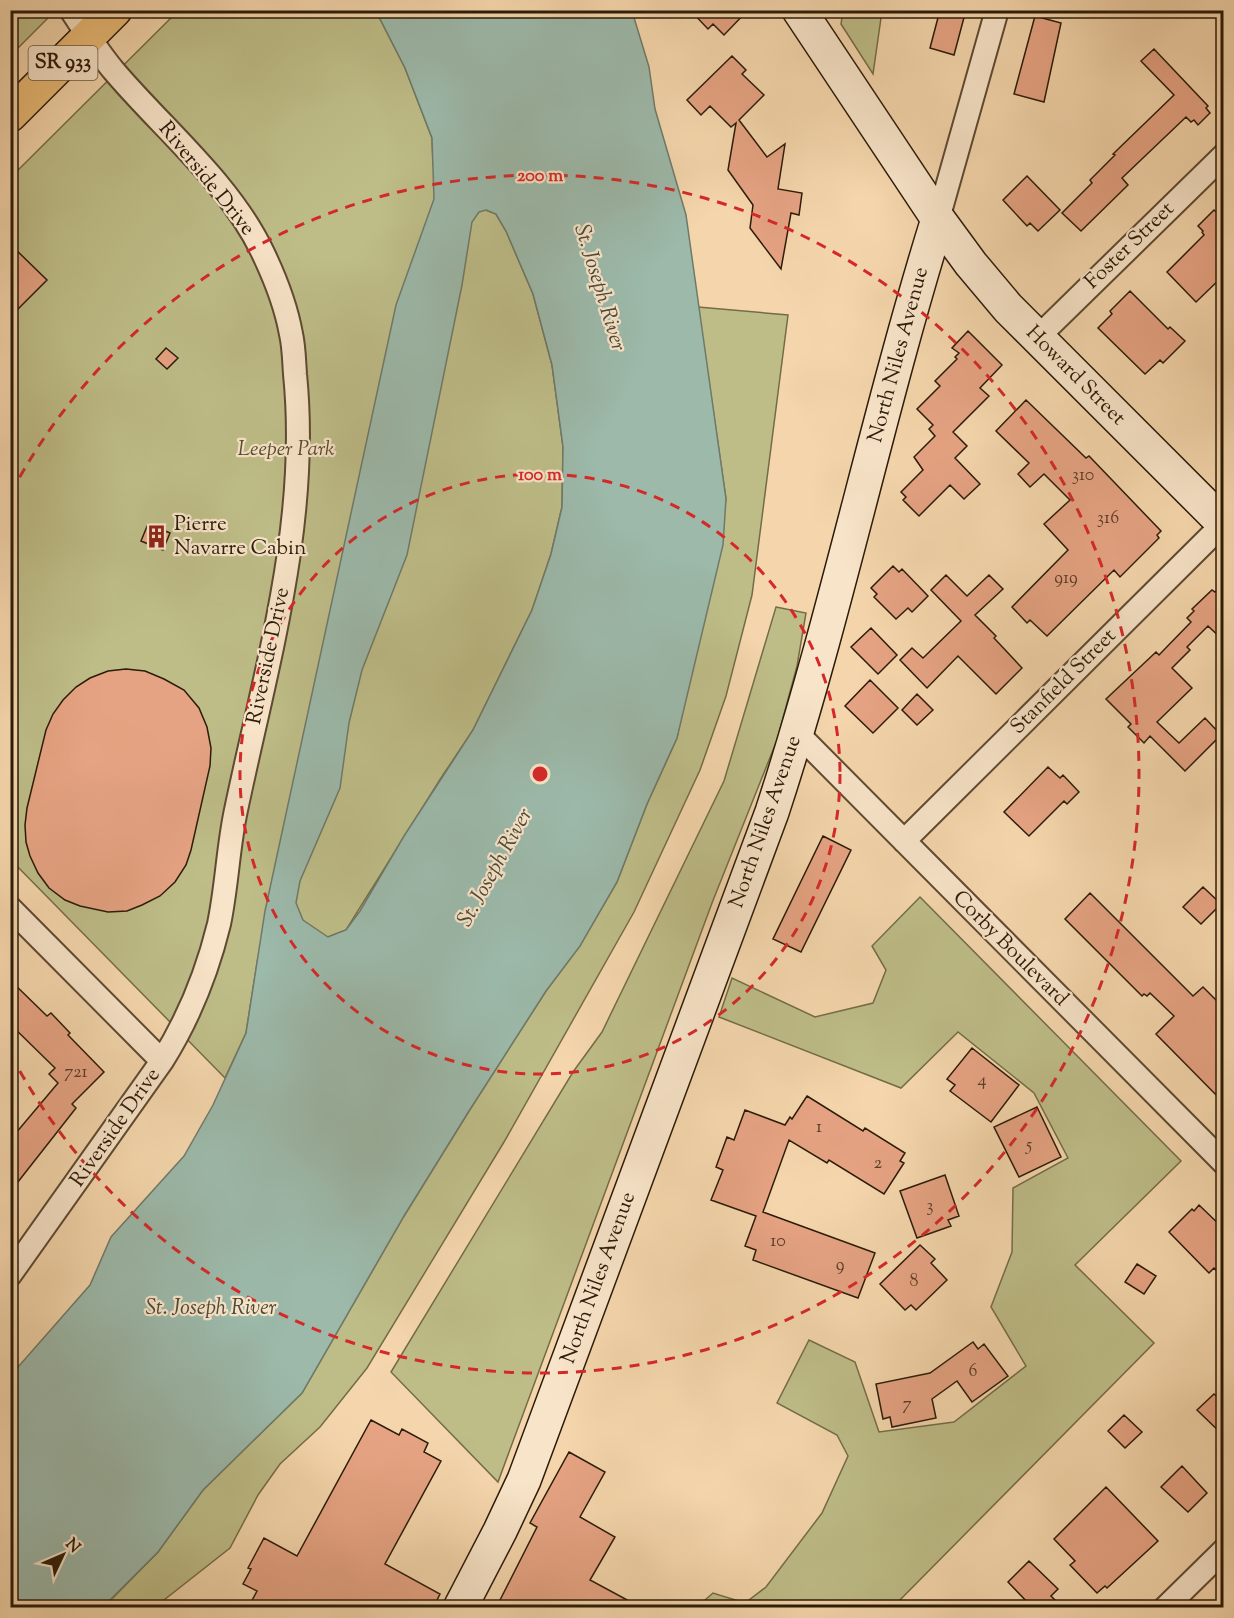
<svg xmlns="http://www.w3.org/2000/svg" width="1234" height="1618" font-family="'Sorts Mill Goudy',serif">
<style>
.green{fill:#bebd88;stroke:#746c48;stroke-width:1.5}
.water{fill:#9cb9aa;stroke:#6f7a6a;stroke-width:1.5;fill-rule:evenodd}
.building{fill:#e6a383;stroke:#2b1b09;stroke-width:1.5}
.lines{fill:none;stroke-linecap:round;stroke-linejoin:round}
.street-casing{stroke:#5e4a32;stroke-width:26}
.secondary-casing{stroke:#2b1b09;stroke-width:36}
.primary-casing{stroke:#2b1b09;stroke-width:36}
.street{stroke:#f8e4c9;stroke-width:22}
.secondary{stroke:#f8e4c9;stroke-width:33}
.primary{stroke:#eabb76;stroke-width:33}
.ring{fill:none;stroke:#d62828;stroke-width:3;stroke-dasharray:10 8}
.labels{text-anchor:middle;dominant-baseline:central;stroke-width:4.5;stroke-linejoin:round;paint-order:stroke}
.number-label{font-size:18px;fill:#5a3d28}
.shield{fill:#f8e4c9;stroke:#685743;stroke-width:1.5}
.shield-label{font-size:20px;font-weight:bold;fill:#2b1b09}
.street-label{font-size:21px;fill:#2b1b09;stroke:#f8e4c9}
.park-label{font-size:21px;font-style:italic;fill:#574c2f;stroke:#f8e4c9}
.poi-label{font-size:21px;fill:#2b1b09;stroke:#f8e4c9;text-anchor:start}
.water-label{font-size:22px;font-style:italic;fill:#4d4a39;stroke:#f8e4c9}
.centre{fill:#d62828;stroke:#f8e4c9;stroke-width:3}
.ring-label{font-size:18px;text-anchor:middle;font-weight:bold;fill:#d62828;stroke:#f8e4c9;stroke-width:4.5;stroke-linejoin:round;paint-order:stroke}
</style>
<rect width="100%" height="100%" fill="#f5d6ac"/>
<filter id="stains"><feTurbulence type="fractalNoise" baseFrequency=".00333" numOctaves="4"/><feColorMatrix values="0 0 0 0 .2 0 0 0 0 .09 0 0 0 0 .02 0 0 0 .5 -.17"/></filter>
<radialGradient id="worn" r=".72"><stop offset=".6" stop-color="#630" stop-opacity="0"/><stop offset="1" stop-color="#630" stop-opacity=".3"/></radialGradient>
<path class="green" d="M11,10L55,11L11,55L10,11Z
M178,11H376L405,68L432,138L433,165L486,210L496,214L506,231L533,294L552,365L563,447L562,507L551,554L532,610L473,730L441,778L346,930L328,937L258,957L246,1033L225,1078L11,860V177Z
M843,11H882L873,74L841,24Z
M698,307L788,315L752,595L726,696L700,770L634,912L504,1142L367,1368L320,1427L280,1464L258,1495L230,1548L155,1607L103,1608L158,1552L203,1490L302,1393L404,1216L469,1111L546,991L580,945L617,882L647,804L677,738L726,499Z
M776,607L806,613L797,666L777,740L712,903L498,1482L391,1372L573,1072L602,1032L724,781Z
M920,897L1181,1161L1075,1265L1154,1343L893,1607H697L713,1593L745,1603L766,1587L822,1513L848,1456L837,1435L777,1403L809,1340L855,1362L879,1432L954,1422L1026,1366L991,1307L1012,1252L1013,1188L1068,1158L1034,1093L958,1032L901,1088L719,1017L732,978L815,1017L873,1003L886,970L872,946Z"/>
<path class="water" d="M376,11H632L649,67L655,109L686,215L726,499L723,545L677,738L647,804L617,882L580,946L546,991L469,1111L404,1216L302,1393L203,1490L158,1552L103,1607H11V1375L90,1285L111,1237L184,1156L213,1105L246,1033L265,911L396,305L434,199L432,138L405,68ZM486,210L496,214L506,231L533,294L552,365L563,447L562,507L551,554L532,610L473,730L404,836L360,911L346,930L328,937L303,920L296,903L300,881L340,788L349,723L362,670L407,555L462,285L472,222L479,212Z"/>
<path class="building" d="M690,10H748L724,35L713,24L708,29Z
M940,10H966L954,55L930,48Z
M1035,16L1061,23L1044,102L1014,94Z
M1154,49L1208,106L1206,108L1210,113L1198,125L1194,120L1191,122L1186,117L1122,178L1128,185L1081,231L1062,213L1092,183L1090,180L1115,155L1113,154L1174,95L1141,61Z
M732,56L746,70L742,74L764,95L739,120L767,157L785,144L778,189L802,193L799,215L791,213L781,269L750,228L753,205L728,170L736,123L731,127L710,106L701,115L687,100Z
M1027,176L1060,210L1038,231L1030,223L1027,226L1003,200Z
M1214,210L1224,219V275L1196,302L1167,272L1204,235L1202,232L1203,231L1198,226Z
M10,244L47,280L10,317Z
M1130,291L1168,329L1170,327L1185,341L1163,363L1160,360L1145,374L1098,328L1112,314L1110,311Z
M968,331L1002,365L980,388L989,396L953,432L967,446L955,458L980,484L964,499L950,485L919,516L903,500L906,497L901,492L923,470L914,457L935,436L929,429L933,425L917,409L940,386L935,381L957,359L955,357L959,353L952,348Z
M166,348L178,358L167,369L156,359Z
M1026,400L1086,458L1089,456L1161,531L1157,535L1159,538L1120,577L1114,570L1047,636L1030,620L1027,623L1012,607L1068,550L1044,524L1070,500L1044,474L1030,487L1018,474L1029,463L996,431Z
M148,524L170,533L163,550L141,541Z
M893,566L899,572L902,569L928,596L912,612L908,608L896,619L874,597L877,594L871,588Z
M946,575L967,596L989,575L1003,589L975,615L996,636L994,638L1022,668L996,694L958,656L927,688L900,660L912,648L923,658L961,621L931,590Z
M1224,584V641L1208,626L1187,647L1190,650L1172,668L1192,688L1157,722L1179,743L1205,718L1221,735L1185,771L1150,736L1144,743L1128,727L1131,724L1106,699L1156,652L1159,655L1191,622L1187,618L1194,611L1192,609L1212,590L1215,592Z
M871,628L897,655L878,674L851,647Z
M126,669L145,671L164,679L184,690L199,708L207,727L211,748L210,766L191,850L186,865L175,882L160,896L142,905L127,911L108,912L80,906L65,900L49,888L38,873L30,856L26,842L25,825L27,808L46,730L53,714L63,700L76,687L90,678L108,671Z
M870,680L898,708L873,733L845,706Z
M917,694L933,710L917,725L902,710Z
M1048,767L1060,778L1063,775L1079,792L1067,804L1064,801L1029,836L1004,812Z
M823,836L851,850L801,952L773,939Z
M1203,887L1221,904L1201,924L1183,907Z
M1090,893L1193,996L1203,987L1224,1008V1103L1156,1034L1174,1016L1150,993L1147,996L1144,994L1142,996L1065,919Z
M10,980L47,1016L51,1013L70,1033L68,1035L104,1072L72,1104L76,1108L10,1192V1140L58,1083L49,1074L55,1068L10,1024Z
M972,1048L1019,1085L991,1122L950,1091L955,1085L947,1079Z
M807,1096L863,1131L865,1128L905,1153L900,1161L904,1163L884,1194L829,1160L827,1163L789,1140L763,1212L875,1253L858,1298L753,1260L756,1250L745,1246L756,1216L711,1200L723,1170L716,1167L727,1137L734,1140L745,1110L785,1125L790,1117L792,1119Z
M1037,1107L1061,1157L1019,1177L994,1127Z
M945,1175L959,1216L948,1220L951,1226L917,1238L900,1191Z
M1199,1205L1224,1229V1278L1214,1268L1209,1273L1169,1232L1192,1209L1194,1211Z
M920,1245L935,1259L931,1263L947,1280L916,1310L911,1305L905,1310L880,1284Z
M1137,1264L1156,1276L1144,1294L1125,1282Z
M973,1342L978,1349L984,1344L1008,1376L972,1402L957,1381L932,1399L936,1418L892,1427L890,1417L883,1419L876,1384L930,1373Z
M1214,1394L1224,1403V1436L1197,1410Z
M1124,1415L1142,1432L1125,1448L1108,1431Z
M371,1420L399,1435L402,1429L428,1443L424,1452L441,1461L385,1564L440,1594L433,1608H248L257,1591L243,1584L251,1569L248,1568L264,1538L297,1556Z
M569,1452L605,1472L580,1517L615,1537L590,1580L642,1608H496L537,1527L530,1523Z
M1182,1466L1207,1493L1188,1512L1161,1487Z
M1106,1487L1158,1541L1107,1588L1105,1586L1097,1593L1070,1565L1075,1561L1054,1539Z
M1029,1561L1058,1589L1051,1596L1063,1608H1033L1008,1582Z"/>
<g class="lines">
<defs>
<path id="street" d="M938,219L997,10
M1038,337L1224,155
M798,734L1224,1163
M904,841L1224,523
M10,908L162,1061
M10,1275L162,1061C189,1018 207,973 219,924C227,886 228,847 236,810C266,667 310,522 295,374C294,361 294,347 291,334C286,306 275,278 263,253C230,183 163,129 114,71C98,52 85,31 71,10
M1165,1608L1224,1550"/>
<path id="secondary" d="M799,10L938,219L971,264L1008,308L1224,524
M460,1608L500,1531L524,1480L772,812C836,617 877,415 938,219"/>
<path id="primary" d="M10,115L115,10"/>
</defs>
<use href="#street" class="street-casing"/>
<use href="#secondary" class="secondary-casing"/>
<use href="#primary" class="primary-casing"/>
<use href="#street" class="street"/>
<use href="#secondary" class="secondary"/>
<use href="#primary" class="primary"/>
</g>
<g class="ring">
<circle cx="540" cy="774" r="300"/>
<path d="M11 493A599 599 0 1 1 11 1055"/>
</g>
<defs>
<symbol id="building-bare" viewBox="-9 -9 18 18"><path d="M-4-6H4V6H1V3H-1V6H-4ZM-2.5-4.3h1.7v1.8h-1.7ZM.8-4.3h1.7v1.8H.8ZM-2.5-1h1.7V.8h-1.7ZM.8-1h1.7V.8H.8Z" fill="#8f2418" stroke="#f8e4c9" stroke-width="2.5" paint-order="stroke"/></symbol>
</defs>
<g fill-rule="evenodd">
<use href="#building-bare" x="140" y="520" width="33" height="33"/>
</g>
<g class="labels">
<g class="number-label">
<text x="1083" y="476">310</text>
<text x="1108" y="519">316</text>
<text x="1066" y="579">919</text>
<text x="76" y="1073">721</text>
<text x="982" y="1081">4</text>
<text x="819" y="1128">1</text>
<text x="1029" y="1146">5</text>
<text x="878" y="1164">2</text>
<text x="930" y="1207">3</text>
<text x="778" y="1242">10</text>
<text x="840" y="1266">9</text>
<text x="914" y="1282">8</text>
<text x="973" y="1372">6</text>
<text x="907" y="1405">7</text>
</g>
<rect class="shield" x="28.5" y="46" width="69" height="34" rx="4.5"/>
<g class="shield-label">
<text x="63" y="63">SR 933</text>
</g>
<g class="street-label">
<text transform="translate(206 179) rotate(51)">Riverside Drive</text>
<text transform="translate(1130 246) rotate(-44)">Foster Street</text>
<text transform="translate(899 355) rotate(-75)">North Niles Avenue</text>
<text transform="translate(1075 376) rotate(45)">Howard Street</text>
<text transform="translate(269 656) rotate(-78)">Riverside Drive</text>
<text transform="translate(1064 682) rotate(-45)">Stanfield Street</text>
<text transform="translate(766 822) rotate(-71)">North Niles Avenue</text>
<text transform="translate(1010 949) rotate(45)">Corby Boulevard</text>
<text transform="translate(116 1128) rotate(-55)">Riverside Drive</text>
<text transform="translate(599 1278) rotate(-70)">North Niles Avenue</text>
</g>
<g class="park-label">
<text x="286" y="450">Leeper Park</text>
</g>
<g class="poi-label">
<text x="174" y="525">Pierre<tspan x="174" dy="24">Navarre Cabin</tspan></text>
</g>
<g class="water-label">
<text transform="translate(599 288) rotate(73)">St. Joseph River</text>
<text transform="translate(496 868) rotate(-61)">St. Joseph River</text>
<text x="211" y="1309">St. Joseph River</text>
</g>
</g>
<circle cx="540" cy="774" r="9" class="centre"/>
<g class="ring-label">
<text x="540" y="181">200 m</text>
<text x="540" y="480">100 m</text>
</g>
<rect width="1234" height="1618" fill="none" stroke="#f5d6ac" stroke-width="36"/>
<rect x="12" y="12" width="1210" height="1594" fill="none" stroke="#2b1b09" stroke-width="3"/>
<rect x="18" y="18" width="1198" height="1582" fill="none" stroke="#2b1b09" stroke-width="1.5"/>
<g transform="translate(63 1555) rotate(46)" stroke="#f8e4c9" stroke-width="4.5" paint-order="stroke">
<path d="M0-4.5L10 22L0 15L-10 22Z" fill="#2b1b09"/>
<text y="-9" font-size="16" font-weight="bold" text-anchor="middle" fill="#2b1b09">N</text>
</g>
<rect width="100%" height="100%" filter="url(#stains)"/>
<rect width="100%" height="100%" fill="url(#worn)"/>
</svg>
